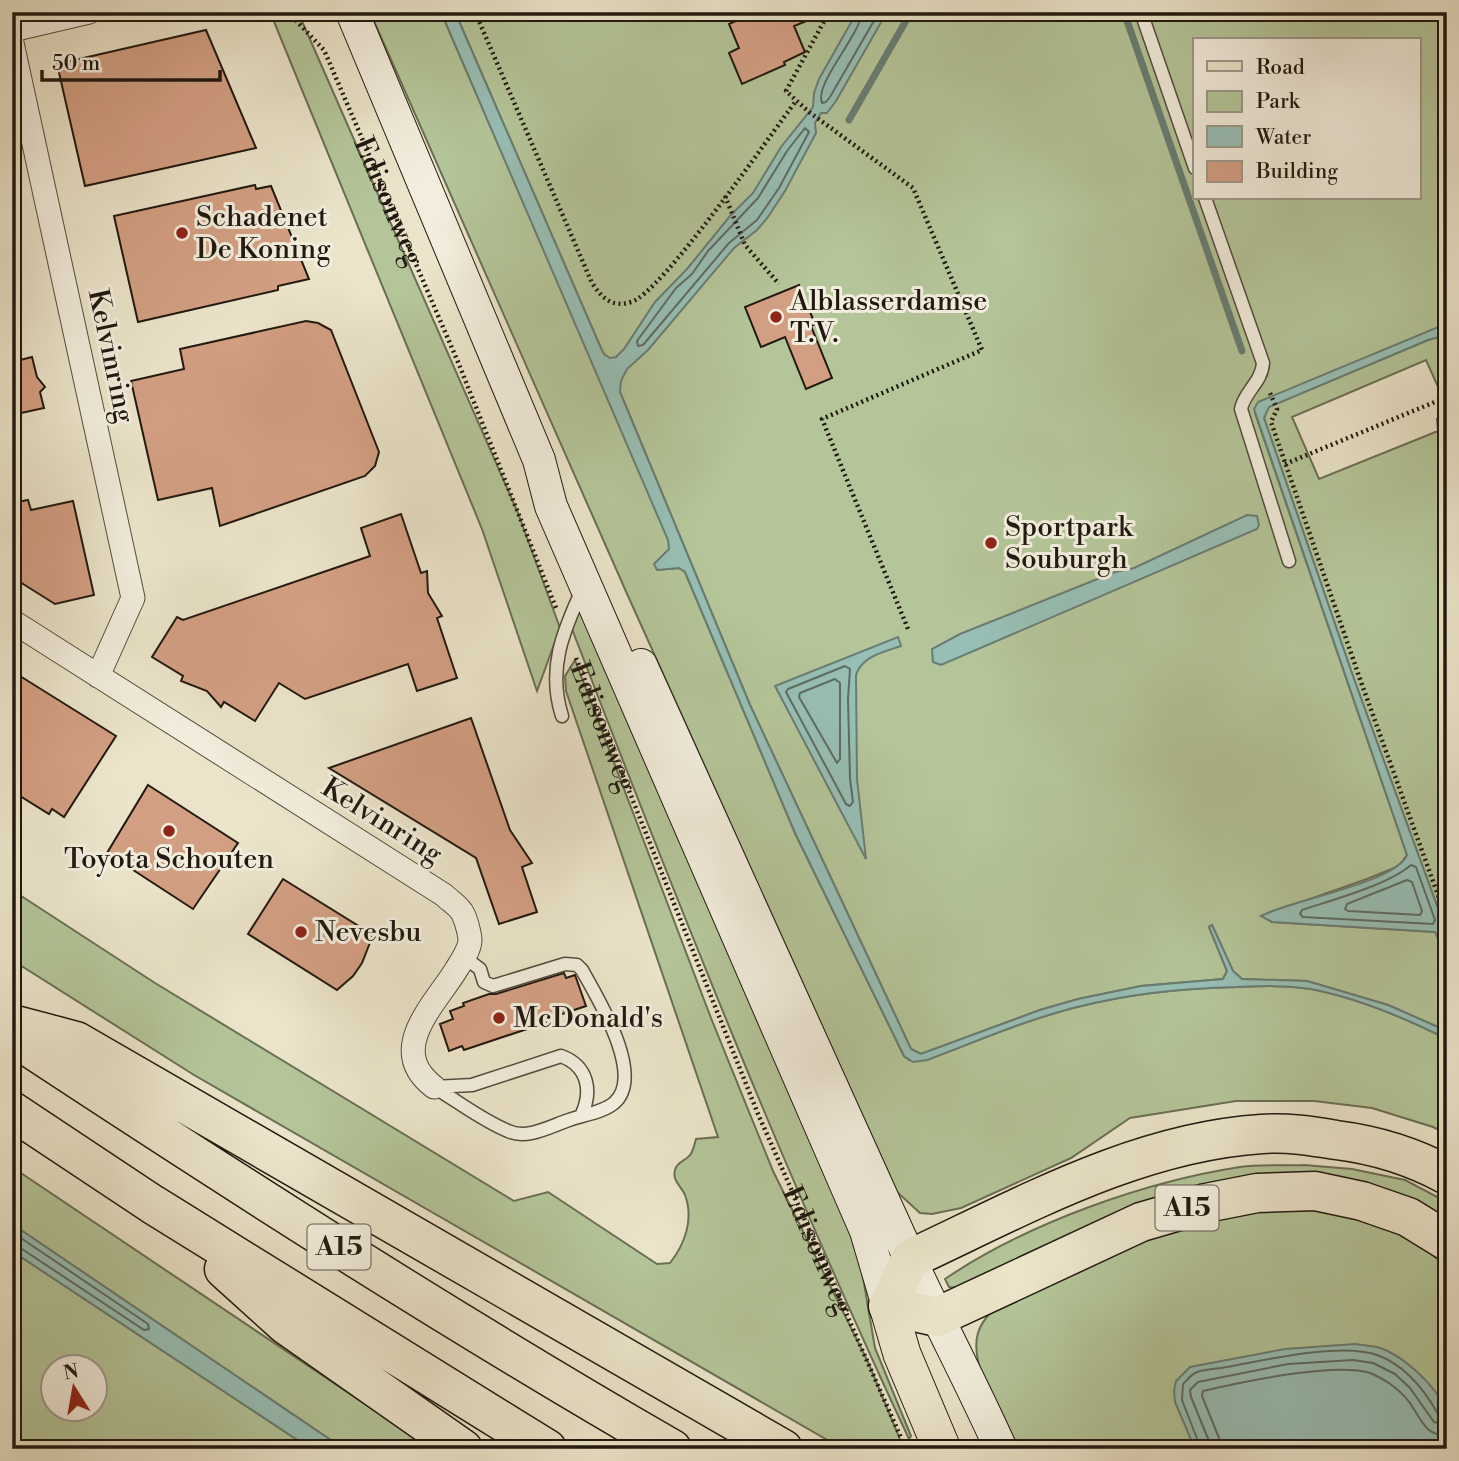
<svg xmlns="http://www.w3.org/2000/svg" width="1459" height="1461" font-family="'Libre Bodoni',serif">
<style>
.green{fill:#b4c599;stroke:#6a6f54;stroke-width:2;fill-rule:evenodd}
.water{fill:#98bfb5;stroke:#687d73;stroke-width:2}
.lines{fill:none;stroke-linecap:round;stroke-linejoin:round}
.shore{stroke:#5c6c62;stroke-width:2}
.stream{stroke:#687d73;stroke-width:7}
.building{fill:#d39f83;stroke:#211910;stroke-width:2}
.lane-casing{stroke:#544c3e;stroke-width:15}
.street-casing{stroke:#544c3e;stroke-width:25}
.secondary-casing{stroke:#211910;stroke-width:34}
.primary-casing{stroke:#211910;stroke-width:39}
.highway-casing{stroke:#211910;stroke-width:41}
.path{stroke:#211910;stroke-width:4.5;stroke-dasharray:2 3.5;stroke-linecap:butt}
.lane{stroke:#f2eddd;stroke-width:12}
.street{stroke:#f2eddd;stroke-width:23}
.secondary{stroke:#f2eddd;stroke-width:32}
.primary{stroke:#ebe4ca;stroke-width:37}
.highway{stroke:#ebe4ca;stroke-width:38}
.poi-dot{fill:#8f2418;stroke:#f2eddd;stroke-width:2.5}
.labels{text-anchor:middle;dominant-baseline:central;stroke-width:6;stroke-linejoin:round;paint-order:stroke}
.shield{fill:#f2eddd;stroke:#60594e;stroke-width:2}
.shield-label{font-size:26px;font-weight:bold;fill:#211910}
.street-label{font-size:28px;fill:#211910;stroke:#f2eddd}
.poi-label{font-size:28px;fill:#211910;stroke:#f2eddd;text-anchor:start}
</style>
<rect width="100%" height="100%" fill="#ebe4ca"/>
<filter id="stains"><feTurbulence type="fractalNoise" baseFrequency=".00286" numOctaves="4"/><feColorMatrix values="0 0 0 0 .2 0 0 0 0 .09 0 0 0 0 .02 0 0 0 .5 -.17"/></filter>
<radialGradient id="worn" r=".72"><stop offset=".6" stop-color="#630" stop-opacity="0"/><stop offset="1" stop-color="#630" stop-opacity=".3"/></radialGradient>
<path class="green" d="M270,12H298L518,513L560,628L537,691L482,529Z
M370,12H441L669,540V549L655,564L657,570L679,568L685,572L795,833L904,1056L909,1060H927C975,1042 1023,1021 1073,1008C1127,994 1181,988 1237,987C1262,986 1286,985 1311,989C1358,998 1405,1018 1447,1039V1134L1433,1127L1372,1108L1314,1101H1236L1130,1118L1071,1158L961,1208L932,1214L920,1213L897,1192L628,596Z
M455,12H1447V326L1255,413L1407,855L1399,866L1367,879L1262,916L1272,922L1436,932L1447,958V1031L1388,1005L1307,981L1242,979L1233,971L1212,925L1209,927L1227,971L1223,979L1141,986L1078,999L1040,1010L921,1054L911,1049L750,705L620,392ZM1195,40H1419V198H1195Z
M1439,337L1447,345V386L1438,387L1426,360L1292,417L1319,479L1438,431L1437,419L1447,411V933L1355,682L1264,418L1268,407L1428,340Z
M581,605L857,1242L875,1348L911,1436L909,1439C785,1174 677,902 572,629Z
M575,660L711,1018L773,1171L868,1362L904,1449H843L194,1075L12,960V890L155,983L514,1201L548,1192L657,1264L670,1263C685,1244 694,1219 685,1195C682,1187 672,1181 675,1170C677,1161 686,1161 690,1155C693,1152 695,1143 696,1139L718,1137L566,691L565,676Z
M1304,1165L1352,1169L1405,1180L1447,1202V1230L1306,1178L965,1289L949,1287L945,1279C1026,1224 1143,1182 1240,1167C1261,1164 1283,1166 1304,1165Z
M12,1167L380,1414L431,1449H344L12,1224Z
M1287,1207C1306,1209 1328,1208 1347,1212C1384,1220 1419,1242 1447,1267V1449H1017C1003,1420 968,1365 978,1333C982,1320 992,1311 1000,1303L1147,1238L1222,1215Z
M12,1251L311,1449H20L12,1445ZM52,1366H94V1408H52Z"/>
<path class="water" d="M441,12H455L600,346L604,354L610,358L616,357L624,349L655,302L687,269L730,216L753,193L781,147L813,107L814,93L819,79L857,12H887L836,101L827,113H821L815,123L816,133L785,191L768,217L757,230L734,248L648,350L627,369L621,381L620,392L750,705L911,1049L921,1054L1040,1010L1078,999L1141,986L1223,979L1227,971L1209,927L1212,925L1233,971L1242,979L1307,981L1388,1005L1447,1031V1039C1405,1018 1358,998 1311,989C1286,985 1262,986 1237,987C1181,988 1127,994 1073,1008C1023,1021 975,1042 927,1060L913,1062L904,1056L795,833L685,572L679,568L657,570L654,564L669,549L668,540Z
M1443,325L1447,326V345L1439,337L1428,340L1269,407L1264,418L1355,682L1447,933V958L1435,932L1272,922L1261,916C1291,900 1395,883 1407,855L1254,409L1258,402Z
M1247,515L1257,516L1259,525L1257,529L941,665L933,662L932,649L960,634L1115,572L1134,568Z
M898,637L901,646C884,652 862,656 856,675L857,779L866,859L775,686Z
M12,1224L344,1449H311L12,1251Z
M1355,1344C1362,1345 1370,1346 1377,1347C1402,1354 1441,1389 1447,1415C1449,1425 1447,1439 1447,1449H1195L1175,1402L1174,1391L1176,1381L1190,1367L1285,1349Z"/>
<g class="lines">
<path class="shore" d="M862,12C860,36 814,83 822,103L826,102L830,97L879,12
M805,128L809,132L779,188L757,220L729,243L643,345L638,346L637,341L676,288L692,274L708,251L758,198L787,151Z
M845,666L850,669L848,699L850,779L853,802L850,806L846,804L786,692L788,689Z
M835,679L840,683V759L837,763L799,697L800,693Z
M1411,865L1416,867L1435,920L1433,924L1303,917L1300,914L1302,910C1332,900 1388,885 1411,865Z
M1407,880L1412,882L1422,911L1420,915L1348,911L1345,909L1347,904Z
M12,1232L148,1324L149,1329L144,1330L19,1247L12,1245
M1201,1449L1182,1400L1183,1384C1186,1381 1191,1375 1195,1373C1203,1369 1217,1369 1227,1367C1265,1360 1341,1342 1377,1355C1405,1365 1424,1389 1438,1414L1447,1416
M1209,1449V1441L1191,1397L1190,1390L1198,1382L1288,1364L1353,1360L1373,1363L1395,1374L1410,1388L1434,1422L1447,1425
M1220,1449L1219,1438L1202,1396L1203,1391C1241,1382 1334,1362 1370,1373C1376,1375 1384,1380 1389,1383C1399,1390 1409,1400 1415,1411C1424,1425 1428,1435 1447,1436"/>
<path class="stream" d="M1124,12L1242,351
M849,120L911,12"/>
</g>
<path class="building" d="M756,12L826,13L794,26L805,52L784,62L785,65L742,84L729,53L739,48L729,24Z
M206,30L256,148L85,186L57,64Z
M255,185L256,189L271,186L309,279L278,286V290L138,322L114,216Z
M799,285L815,324L811,326L832,378L806,389L785,337L761,347L745,307Z
M306,321L318,323L331,330L379,452L375,466L365,476L220,526L212,488L158,500L131,381L184,369L180,349Z
M32,357L37,377L45,387L40,392L44,408L12,415V362Z
M28,500L31,510L73,501L94,595L55,604L12,577V503Z
M401,514L421,573L427,571L428,593L442,616L437,618L457,678L417,691L408,664L305,699L279,683L255,721L224,702L221,707L207,691L181,681L183,676L152,657L177,617L183,620L370,556L361,528Z
M12,671L116,736L64,817L52,809L49,814L12,791Z
M471,718L510,830L532,863L522,867L537,912L499,924L476,858L329,768Z
M148,785L238,843L193,909L107,853Z
M283,879L373,935L362,963L353,976L337,990L248,934Z
M564,973L566,978L575,975L586,1006L559,1015L560,1018L464,1050L462,1046L449,1051L440,1024L453,1019L450,1011L464,1006L463,1003L489,994H496Z"/>
<g class="lines">
<defs>
<path id="lane" d="M1141,12L1195,168
M1205,198L1263,363C1262,382 1244,392 1241,409L1289,561
M562,716C547,669 563,631 583,588
M464,957L480,969L484,982L493,986L565,964L577,965L582,970C597,997 646,1076 614,1103C604,1112 583,1115 569,1120C551,1126 527,1140 508,1131C483,1121 457,1101 434,1087L472,1085L561,1056C588,1066 593,1091 581,1116"/>
<path id="street" d="M12,30L89,12
M12,43L133,598L98,676
M12,621L444,895C450,901 460,907 463,914C466,920 470,934 470,941C469,951 461,962 456,970C433,1007 386,1050 434,1087"/>
<path id="secondary" d="M352,12L539,460L551,506L866,1231L888,1306
M641,665L910,1259C939,1323 972,1384 1001,1449"/>
<path id="primary" d="M888,1306L902,1354L942,1449"/>
<path id="highway" d="M12,1024L76,1041L783,1449
M12,1036C229,1179 447,1319 672,1449
M12,1111L152,1204L547,1449
M1447,1175C1412,1156 1376,1145 1336,1140C1312,1136 1287,1132 1262,1134C1136,1142 1022,1207 910,1259L888,1306L937,1317L1141,1222L1206,1203L1257,1193L1315,1191L1362,1201L1408,1217L1447,1241
M224,1269L286,1325L463,1449"/>
</defs>
<use href="#lane" class="lane-casing"/>
<use href="#street" class="street-casing"/>
<use href="#secondary" class="secondary-casing"/>
<use href="#primary" class="primary-casing"/>
<use href="#highway" class="highway-casing"/>
<g class="path">
<path id="s1" d="M288,12L324,50L458,362L556,608"/>
<path d="M475,12L592,283C602,298 612,308 631,302C661,294 770,135 796,101"/>
<path d="M829,12L786,91L809,112L913,188L982,350L822,419L908,629"/>
<path d="M725,196L745,245L779,284"/>
<path d="M1270,393L1277,409L1271,422L1361,682L1447,920"/>
<path d="M1285,464L1447,397"/>
<path id="s2" d="M576,658L758,1114L906,1449"/>
</g>
<use href="#lane" class="lane"/>
<use href="#street" class="street"/>
<use href="#secondary" class="secondary"/>
<use href="#primary" class="primary"/>
<use href="#highway" class="highway"/>
</g>
<g class="poi-dot">
<circle cx="182" cy="233" r="7"/>
<circle cx="776" cy="317" r="7"/>
<circle cx="991" cy="543" r="7"/>
<circle cx="169" cy="831" r="7"/>
<circle cx="301" cy="932" r="7"/>
<circle cx="499" cy="1018" r="7"/>
</g>
<g class="labels">
<g class="shield">
<rect x="1155.5" y="1185.5" width="63" height="45" rx="5"/>
<rect x="307.5" y="1224.5" width="63" height="45" rx="5"/>
</g>
<g class="shield-label">
<text x="1187" y="1208">A15</text>
<text x="339" y="1247">A15</text>
</g>
<g class="street-label">
<text stroke="none"><textPath href="#s1" startOffset="217">Edisonweg</textPath></text>
<text transform="translate(111 356) rotate(78)">Kelvinring</text>
<text stroke="none"><textPath href="#s2" startOffset="74">Edisonweg</textPath></text>
<text transform="translate(382 821) rotate(32)">Kelvinring</text>
<text stroke="none"><textPath href="#s2" startOffset="640">Edisonweg</textPath></text>
</g>
<g class="poi-label">
<text x="196" y="217">Schadenet<tspan x="196" dy="32">De Koning</tspan></text>
<text x="790" y="301">Alblasserdamse<tspan x="790" dy="32">T.V.</tspan></text>
<text x="1005" y="527">Sportpark<tspan x="1005" dy="32">Souburgh</tspan></text>
<text x="169" y="859" text-anchor="middle">Toyota Schouten</text>
<text x="315" y="932">Nevesbu</text>
<text x="513" y="1018">McDonald's</text>
</g>
</g>
<rect width="1459" height="1461" fill="none" stroke="#ebe4ca" stroke-width="42"/>
<rect x="14" y="14" width="1431" height="1433" fill="none" stroke="#211910" stroke-width="3.5"/>
<rect x="21" y="21" width="1417" height="1419" fill="none" stroke="#211910" stroke-width="2"/>
<rect x="1193" y="38" width="228" height="161" fill="#f2eddd" stroke="#9e988b" stroke-width="2"/>
<rect x="1207" y="61" width="35" height="10" fill="#ebe4ca" stroke="#9e988b" stroke-width="2"/>
<text x="1256" y="74" font-size="21" fill="#211910">Road</text>
<rect x="1207" y="91" width="35" height="21" fill="#b4c599" stroke="#9e988b" stroke-width="2"/>
<text x="1256" y="108" font-size="21" fill="#211910">Park</text>
<rect x="1207" y="126" width="35" height="21" fill="#98bfb5" stroke="#9e988b" stroke-width="2"/>
<text x="1256" y="144" font-size="21" fill="#211910">Water</text>
<rect x="1207" y="161" width="35" height="21" fill="#d39f83" stroke="#9e988b" stroke-width="2"/>
<text x="1256" y="178" font-size="21" fill="#211910">Building</text>
<g transform="translate(74 1388) rotate(349)"><circle r="33" fill="#f2eddd" stroke="#9e988b" stroke-width="2"/>
<path d="M0-5L12 26L0 18L-12 26Z" fill="#8f2418"/>
<text y="-10" font-size="19" font-weight="bold" text-anchor="middle" fill="#211910">N</text>
</g>
<path d="M42 70v10h178v-10" fill="none" stroke="#211910" stroke-width="3.5"/>
<text x="52" y="70" font-size="21" fill="#211910" stroke="#f2eddd" stroke-width="5" paint-order="stroke">50 m</text>
<rect width="100%" height="100%" filter="url(#stains)"/>
<rect width="100%" height="100%" fill="url(#worn)"/>
</svg>
